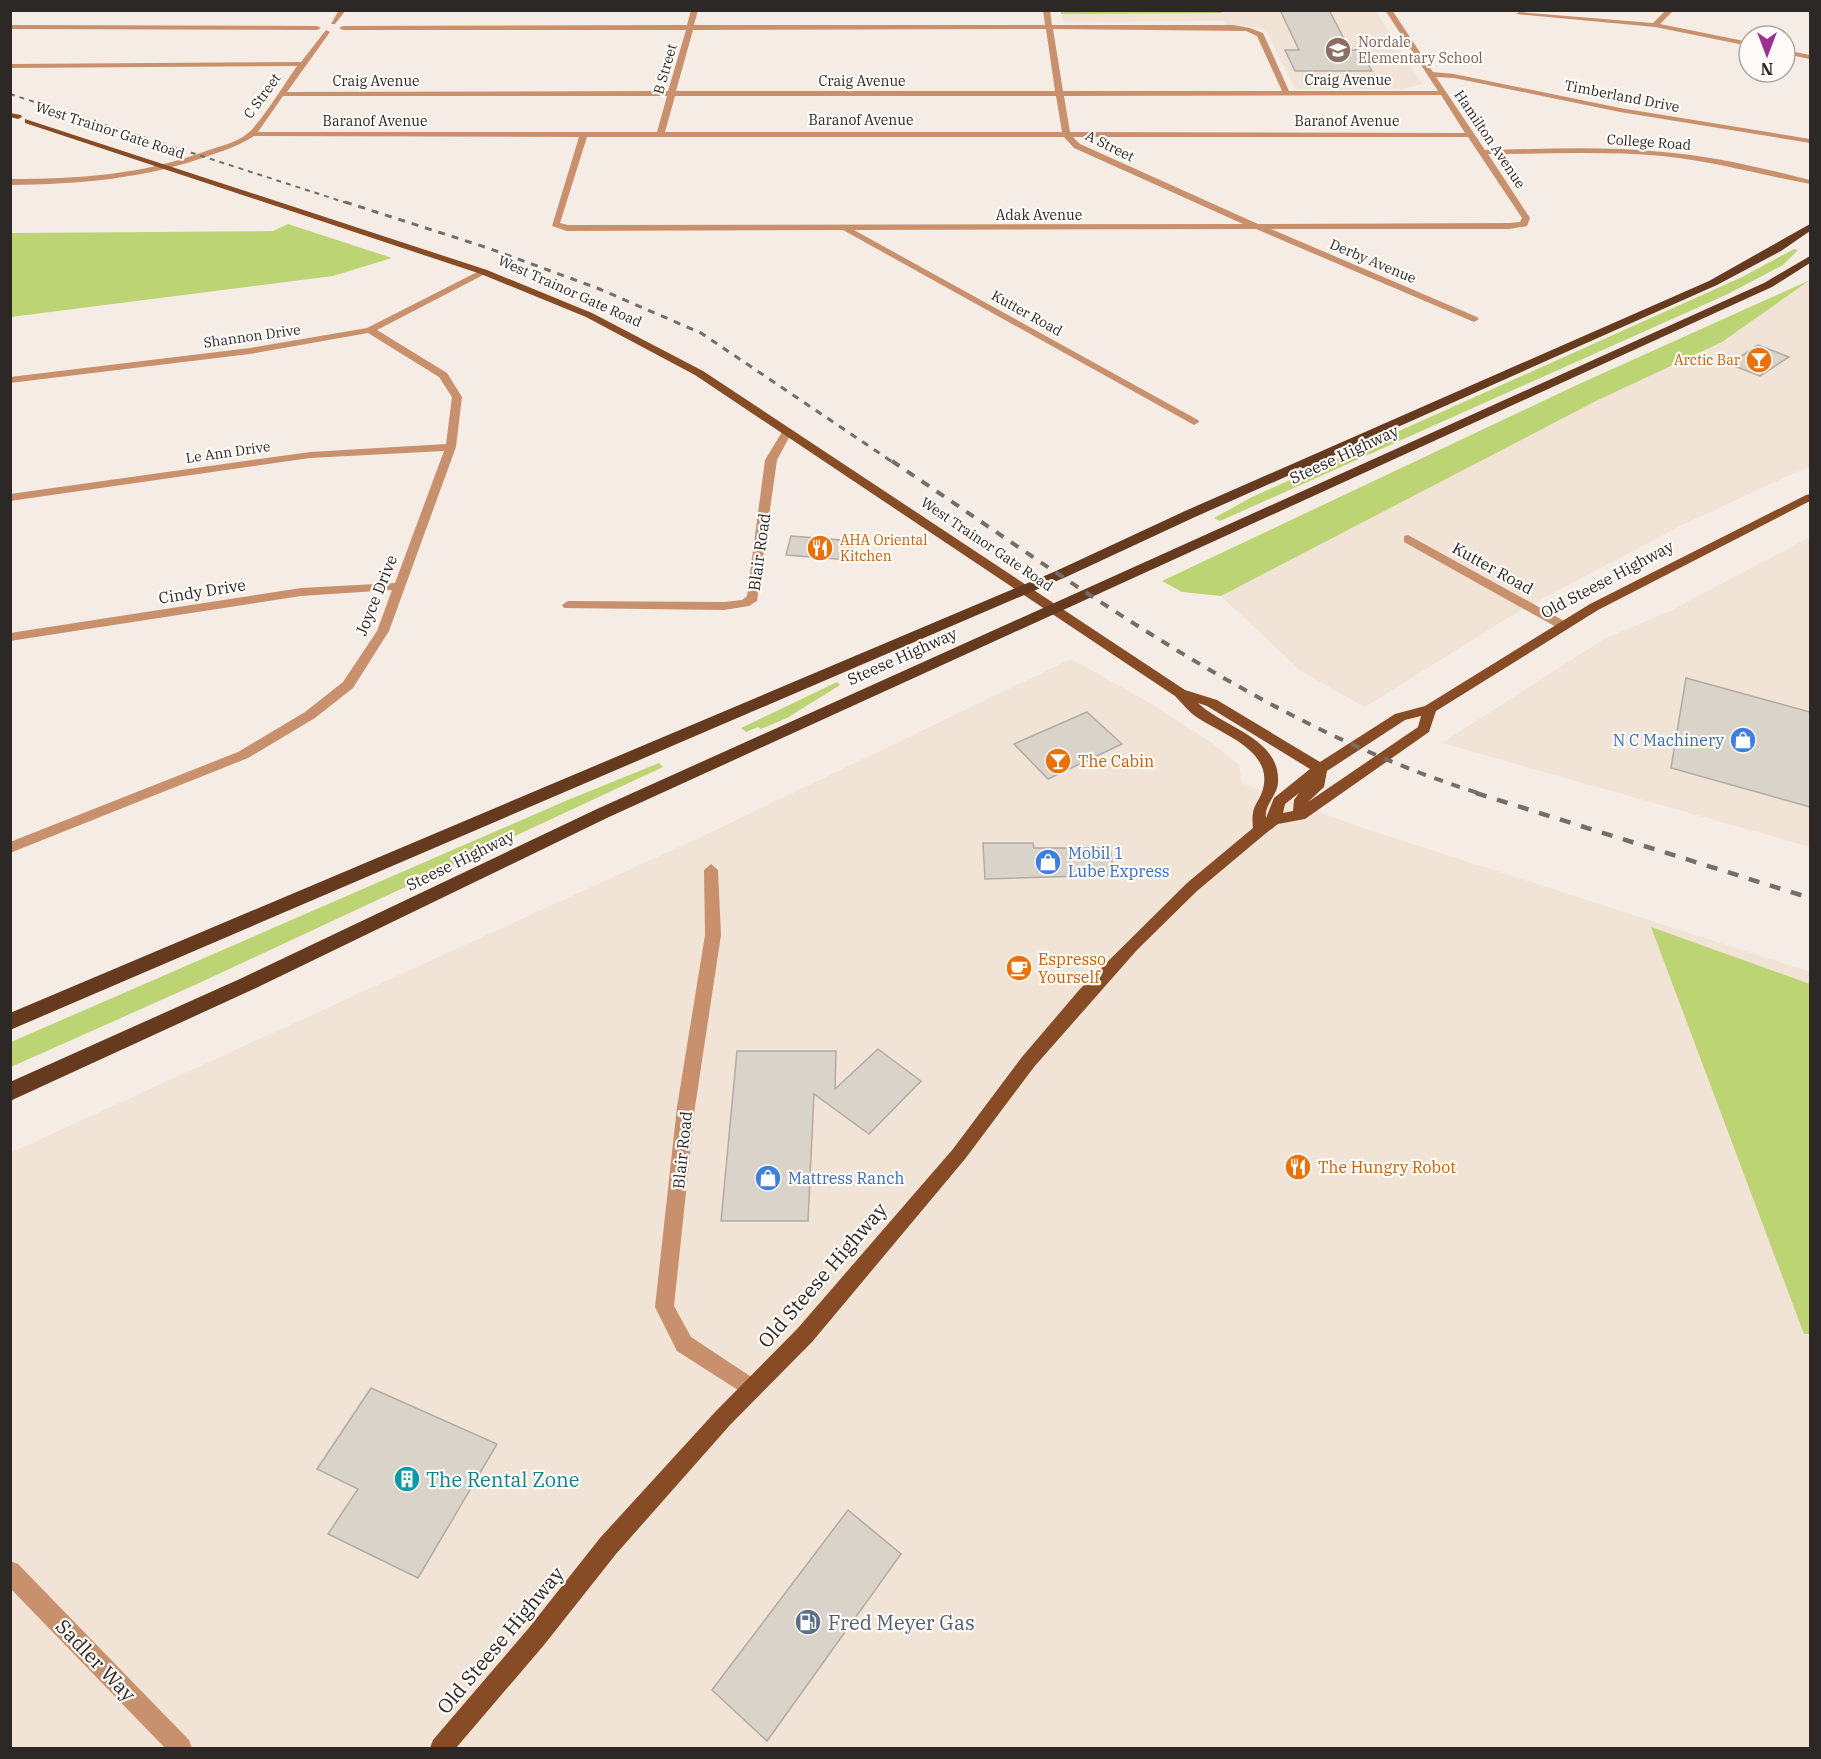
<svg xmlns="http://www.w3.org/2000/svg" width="1821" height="1759" font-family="'IBM Plex Serif',serif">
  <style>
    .built { fill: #f1e3d5 }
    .green { fill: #bdd474 }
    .building { fill: #dad3ca; stroke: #b2aba3; stroke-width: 1.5 }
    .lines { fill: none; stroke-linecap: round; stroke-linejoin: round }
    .minor { fill: #c9906e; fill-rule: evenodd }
    .major { fill: #874c26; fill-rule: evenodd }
    .highway { fill: #663a1e; fill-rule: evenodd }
    .rail-far3 { stroke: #736e69; stroke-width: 2; stroke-dasharray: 5 5; stroke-linecap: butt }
    .rail-far2 { stroke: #736e69; stroke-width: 3; stroke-dasharray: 7 7; stroke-linecap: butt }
    .rail-far1 { stroke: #736e69; stroke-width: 4; stroke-dasharray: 9 9; stroke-linecap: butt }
    .rail { stroke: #736e69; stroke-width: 4.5; stroke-dasharray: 11 11; stroke-linecap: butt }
    .labels { text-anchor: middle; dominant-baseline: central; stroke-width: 4.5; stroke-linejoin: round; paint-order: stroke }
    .far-education-label { font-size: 14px; fill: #785e54; stroke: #fefbf8; text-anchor: start }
    .far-street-label { font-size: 14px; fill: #2b2825; stroke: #fefbf8 }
    .far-food-label { font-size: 14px; fill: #c56008; stroke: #fefbf8; text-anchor: end }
    .street-label { font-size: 16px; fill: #2b2825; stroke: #fefbf8 }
    .shop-label { font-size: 16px; fill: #366cbe; stroke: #fefbf8; text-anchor: start }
    .food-label { font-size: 16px; fill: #c56008; stroke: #fefbf8; text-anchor: start }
    .near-street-label { font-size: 20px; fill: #2b2825; stroke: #fefbf8 }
    .near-culture-label { font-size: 20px; fill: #0d838f; stroke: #fefbf8; text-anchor: start }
    .near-service-label { font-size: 20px; fill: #4e5e75; stroke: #fefbf8; text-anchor: start }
  </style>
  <rect width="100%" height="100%" fill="#f5ede5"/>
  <!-- built -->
  <path class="built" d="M1061,11H1376L1422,84L1402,89H1295L1267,32L1257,27L1226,25L1224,21L1063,22Z
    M1810,280V466L1684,524L1555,592L1506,619L1365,707L1302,672L1221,596L1596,401L1722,342Z
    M1810,537V847L1442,743L1604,639L1670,611Z
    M1071,659L1143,699L1211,742L1239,765L1242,783L1360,827L1810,972V1748H11L10,1153L701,837Z"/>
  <!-- green -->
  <path class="green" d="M1221,10L1222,13L1061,14V11Z
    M288,224L392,258L333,276L11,317V233L273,231Z
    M1794,249L1798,250L1783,265L1728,294L1220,521L1214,518L1252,497L1742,277Z
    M1810,280L1722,342L1596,401L1221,596L1182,592L1162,581L1579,384Z
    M837,682L840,685L787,718L761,729L758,727L746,732L741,728Z
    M659,763L663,767L197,984L11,1067V1042L570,799Z
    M1651,927L1810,984V1334H1804Z"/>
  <!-- building -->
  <path class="building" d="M1280,10H1329L1350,50H1360L1372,71H1295L1285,50H1299Z
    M1758,345L1789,357L1760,376L1729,364Z
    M791,536L854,541L849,560L786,555Z
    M1686,678L1810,712V807L1671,768Z
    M1087,712L1122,744L1048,779L1014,744Z
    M983,843H1033L1034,848H1110L1114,875L985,879Z
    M878,1049L921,1081L869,1134L814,1094L808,1221H721L737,1051H836L835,1089Z
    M371,1388L497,1444L418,1578L328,1534L358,1489L317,1469Z
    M848,1510L901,1554L767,1741L712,1690Z"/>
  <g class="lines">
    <!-- minor -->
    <path class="minor" d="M339,10H346L335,24H331Z
      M691,10H698L694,25H1045L1043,10H1050L1052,25H1233L1250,28L1263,33L1289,91H1438L1385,10H1392L1433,72L1454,74L1620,108L1810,139V143L1620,112L1454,78L1436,77L1485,150C1544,149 1604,146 1663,152C1713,156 1762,168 1810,180V184C1761,175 1713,161 1662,156C1604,151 1546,154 1488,154L1530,218L1527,226L1509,229H1271L1477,317L1479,319L1474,322L1256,229L854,230L1198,420L1199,422L1194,425L843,230L567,231L552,226L579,137L254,136C240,145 226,150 211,155C145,179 80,184 10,185V179C78,179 142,175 206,151C219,146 237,143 248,133C262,121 285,83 297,66L10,68V64L301,62L326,30L330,32L287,92L668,91L686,30H343L339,28L343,26L687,25ZM1046,29L1055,91H676L693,30ZM1053,29L1246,31L1257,36L1282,91H1063ZM1441,95L1465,133L1070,132L1064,96ZM283,96H667L657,132H258ZM675,96H1056L1062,132H665ZM587,137H1064L1074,148L1243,224L568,225L560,223ZM1073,137H1468L1522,218L1520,222L1509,223L1258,224L1080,144Z
      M1666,10H1674L1660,24L1749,42V46L1655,27L1516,14L1519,12L1653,23Z
      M10,25L317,26L321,28L317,30L10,29Z
      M1785,50L1810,55V59L1785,54Z
      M481,270L489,272L377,330L447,373L462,397L456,447L389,631L353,688L315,718L248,758L10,853V842L238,752L305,712L343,682L377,631L392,590L301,596L10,641V633L301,588L395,583L444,451L310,458L10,501V494L310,452L446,444L452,397L439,377L368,333L250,354L10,383V377L250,348L367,328Z
      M787,429L792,432L777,460L757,601L749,606L724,610L564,608L562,605L568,601L724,602L742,600L747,596L765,460L782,432Z
      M1408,535L1566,622L1568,625L1562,629L1558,628L1404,542V536Z
      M711,864L718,870L721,935L695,1107L674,1306L691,1337L759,1382L762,1389L759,1396L752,1399L677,1351L655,1307L677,1107L705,935L704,870Z
      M10,1561L18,1564L189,1740L192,1748H165L10,1588Z"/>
    <!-- major -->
    <path class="major" d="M10,113L21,115L22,117L18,119L10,117Z
      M25,119L487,270L592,313L703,371L1185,690L1217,700L1320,762L1395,714L1425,706L1590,604L1806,495L1810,494V501L1598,610L1436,711L1429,732L1305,819L1278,824L1265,834L1197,891L1137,950L1034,1067L965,1159L812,1342L730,1425L616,1554L544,1645L456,1748H430L433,1740L528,1629L600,1538L716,1411L798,1328L953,1149L1022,1057L1080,989L1187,883L1253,828C1250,802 1261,804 1264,784C1269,748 1219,733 1195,716C1188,711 1182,703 1175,696L695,375L586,317L481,274L25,123ZM1198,703L1207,706L1310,769L1274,798L1266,818C1264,805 1277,796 1278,783C1281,738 1224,728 1198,703ZM1421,716L1418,727L1308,802L1324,787L1327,771L1405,720ZM1299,793L1294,800L1293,811L1283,813L1285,804Z"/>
    <!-- highway -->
    <path class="highway" d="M1810,224V231L1781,251L1717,285L1195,517L1066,577L10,1030V1013L1056,571L1185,511L1709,281Z
      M1810,256V263L1772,287L609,817L256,988L10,1101V1082L242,978L597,809L1764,283Z"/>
    <!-- rail-far3 -->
    <path class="rail-far3" d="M10,94L350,204"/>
    <!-- rail-far2 -->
    <path class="rail-far2" d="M345,202L488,248L597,288L701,333L894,463"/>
    <!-- rail-far1 -->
    <path class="rail-far1" d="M892,461C1079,587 1264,726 1481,794"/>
    <!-- rail -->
    <path class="rail" d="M1476,793L1810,898"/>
  </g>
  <!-- icons -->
  <defs>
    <symbol id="school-disc" viewBox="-11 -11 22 22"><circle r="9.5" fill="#8d6e63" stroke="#fefbf8"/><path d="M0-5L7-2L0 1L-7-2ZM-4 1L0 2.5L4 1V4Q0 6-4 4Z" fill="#fff"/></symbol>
    <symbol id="bar-disc" viewBox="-11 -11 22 22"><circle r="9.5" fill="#e8710a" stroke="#fefbf8"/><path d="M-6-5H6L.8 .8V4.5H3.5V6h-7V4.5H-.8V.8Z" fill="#fff"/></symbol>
    <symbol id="restaurant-disc" viewBox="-11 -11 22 22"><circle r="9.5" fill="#e8710a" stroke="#fefbf8"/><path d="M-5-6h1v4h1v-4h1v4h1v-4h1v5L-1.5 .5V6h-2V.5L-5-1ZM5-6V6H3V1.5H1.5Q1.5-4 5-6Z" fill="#fff"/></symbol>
    <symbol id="shop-disc" viewBox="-11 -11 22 22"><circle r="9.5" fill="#3f7fe0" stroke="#fefbf8"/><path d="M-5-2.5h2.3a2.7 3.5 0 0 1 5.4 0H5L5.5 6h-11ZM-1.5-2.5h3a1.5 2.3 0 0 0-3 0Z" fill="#fff"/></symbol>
    <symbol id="cafe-disc" viewBox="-11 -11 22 22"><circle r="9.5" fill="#e8710a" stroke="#fefbf8"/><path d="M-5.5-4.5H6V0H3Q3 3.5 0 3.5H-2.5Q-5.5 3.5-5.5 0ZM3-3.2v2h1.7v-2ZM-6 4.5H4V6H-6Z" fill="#fff"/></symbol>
    <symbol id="building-disc" viewBox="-11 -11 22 22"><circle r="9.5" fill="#0f9aa8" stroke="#fefbf8"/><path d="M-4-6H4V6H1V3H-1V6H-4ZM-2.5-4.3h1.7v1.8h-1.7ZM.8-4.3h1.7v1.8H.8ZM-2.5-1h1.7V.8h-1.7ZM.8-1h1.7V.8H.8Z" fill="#fff"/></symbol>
    <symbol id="fuel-disc" viewBox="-11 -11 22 22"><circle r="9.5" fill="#5c6f8a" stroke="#fefbf8"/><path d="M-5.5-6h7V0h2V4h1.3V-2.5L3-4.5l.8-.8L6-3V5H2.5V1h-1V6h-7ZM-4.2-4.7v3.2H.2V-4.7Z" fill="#fff"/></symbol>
  </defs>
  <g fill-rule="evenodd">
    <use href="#school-disc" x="1323" y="35" width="30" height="30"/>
    <use href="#bar-disc" x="1744" y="345" width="30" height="30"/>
    <use href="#restaurant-disc" x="805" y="533" width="30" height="30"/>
    <use href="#shop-disc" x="1728" y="725" width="30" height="30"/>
    <use href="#bar-disc" x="1043" y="746" width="30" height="30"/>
    <use href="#shop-disc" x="1033" y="847" width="30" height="30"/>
    <use href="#cafe-disc" x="1004" y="953" width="30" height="30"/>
    <use href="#restaurant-disc" x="1283" y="1152" width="30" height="30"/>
    <use href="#shop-disc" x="753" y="1163" width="30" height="30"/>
    <use href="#building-disc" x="392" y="1464" width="30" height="30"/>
    <use href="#fuel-disc" x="793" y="1607" width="30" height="30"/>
  </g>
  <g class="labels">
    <!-- far-education labels -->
    <g class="far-education-label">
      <text x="1358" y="42">Nordale<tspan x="1358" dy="16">Elementary School</tspan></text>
    </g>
    <!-- far-street labels -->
    <g class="far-street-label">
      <text transform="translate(665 69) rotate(-74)">B Street</text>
      <text x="1348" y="80">Craig Avenue</text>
      <text x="376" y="81">Craig Avenue</text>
      <text x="862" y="81">Craig Avenue</text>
      <text transform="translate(262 96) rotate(-54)">C Street</text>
      <text transform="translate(1622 96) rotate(11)">Timberland Drive</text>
      <text x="861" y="120">Baranof Avenue</text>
      <text x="375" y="121">Baranof Avenue</text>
      <text x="1347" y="121">Baranof Avenue</text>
      <text transform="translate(110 130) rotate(18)">West Trainor Gate Road</text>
      <text transform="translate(1490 139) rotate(56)">Hamilton Avenue</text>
      <text transform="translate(1649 142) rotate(4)">College Road</text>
      <text transform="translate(1110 146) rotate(26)">A Street</text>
      <text x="1039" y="215">Adak Avenue</text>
      <text transform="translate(1373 261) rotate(23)">Derby Avenue</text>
      <text transform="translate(570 291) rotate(24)">West Trainor Gate Road</text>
      <text transform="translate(1027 313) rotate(29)">Kutter Road</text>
      <text transform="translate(252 336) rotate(-8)">Shannon Drive</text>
      <text transform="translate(228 452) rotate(-8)">Le Ann Drive</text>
      <text transform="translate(987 544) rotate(34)">West Trainor Gate Road</text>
    </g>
    <!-- far-food labels -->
    <g class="far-food-label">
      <text x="1740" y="360">Arctic Bar</text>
      <text x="840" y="540" text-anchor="start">AHA Oriental<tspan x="840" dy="16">Kitchen</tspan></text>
    </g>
    <!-- street labels -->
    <g class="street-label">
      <text transform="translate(1344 454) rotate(-25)">Steese Highway</text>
      <text transform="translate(759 552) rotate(-82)">Blair Road</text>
      <text transform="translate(1493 568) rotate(29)">Kutter Road</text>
      <text transform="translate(1607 579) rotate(-28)">Old Steese Highway</text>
      <text transform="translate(202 591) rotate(-9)">Cindy Drive</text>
      <text transform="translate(376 595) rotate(-68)">Joyce Drive</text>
      <text transform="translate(902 656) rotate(-24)">Steese Highway</text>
      <text transform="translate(460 860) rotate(-26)">Steese Highway</text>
      <text transform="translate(682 1150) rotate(-84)">Blair Road</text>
    </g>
    <!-- shop labels -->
    <g class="shop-label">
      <text x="1724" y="740" text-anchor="end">N C Machinery</text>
      <text x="1068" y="853">Mobil 1<tspan x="1068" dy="18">Lube Express</tspan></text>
      <text x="788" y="1178">Mattress Ranch</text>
    </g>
    <!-- food labels -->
    <g class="food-label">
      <text x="1078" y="761">The Cabin</text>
      <text x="1038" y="959">Espresso<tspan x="1038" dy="18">Yourself</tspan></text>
      <text x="1318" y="1167">The Hungry Robot</text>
    </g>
    <!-- near-street labels -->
    <g class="near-street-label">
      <text transform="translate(822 1275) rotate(-49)">Old Steese Highway</text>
      <text transform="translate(500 1640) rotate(-50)">Old Steese Highway</text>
      <text transform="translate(96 1660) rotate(46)">Sadler Way</text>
    </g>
    <!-- near-culture labels -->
    <g class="near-culture-label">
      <text x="426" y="1479">The Rental Zone</text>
    </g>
    <!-- near-service labels -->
    <g class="near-service-label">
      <text x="828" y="1622">Fred Meyer Gas</text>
    </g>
  </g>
  <!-- border -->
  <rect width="1821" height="1759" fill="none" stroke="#2b2825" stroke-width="24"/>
  <!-- north arrow -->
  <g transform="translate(1767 54) rotate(180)"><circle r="28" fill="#fefbf8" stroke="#aaa7a4" stroke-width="1.5"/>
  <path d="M0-4.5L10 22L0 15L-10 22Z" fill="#9c3193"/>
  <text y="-9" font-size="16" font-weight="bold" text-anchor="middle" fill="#2b2825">N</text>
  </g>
</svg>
